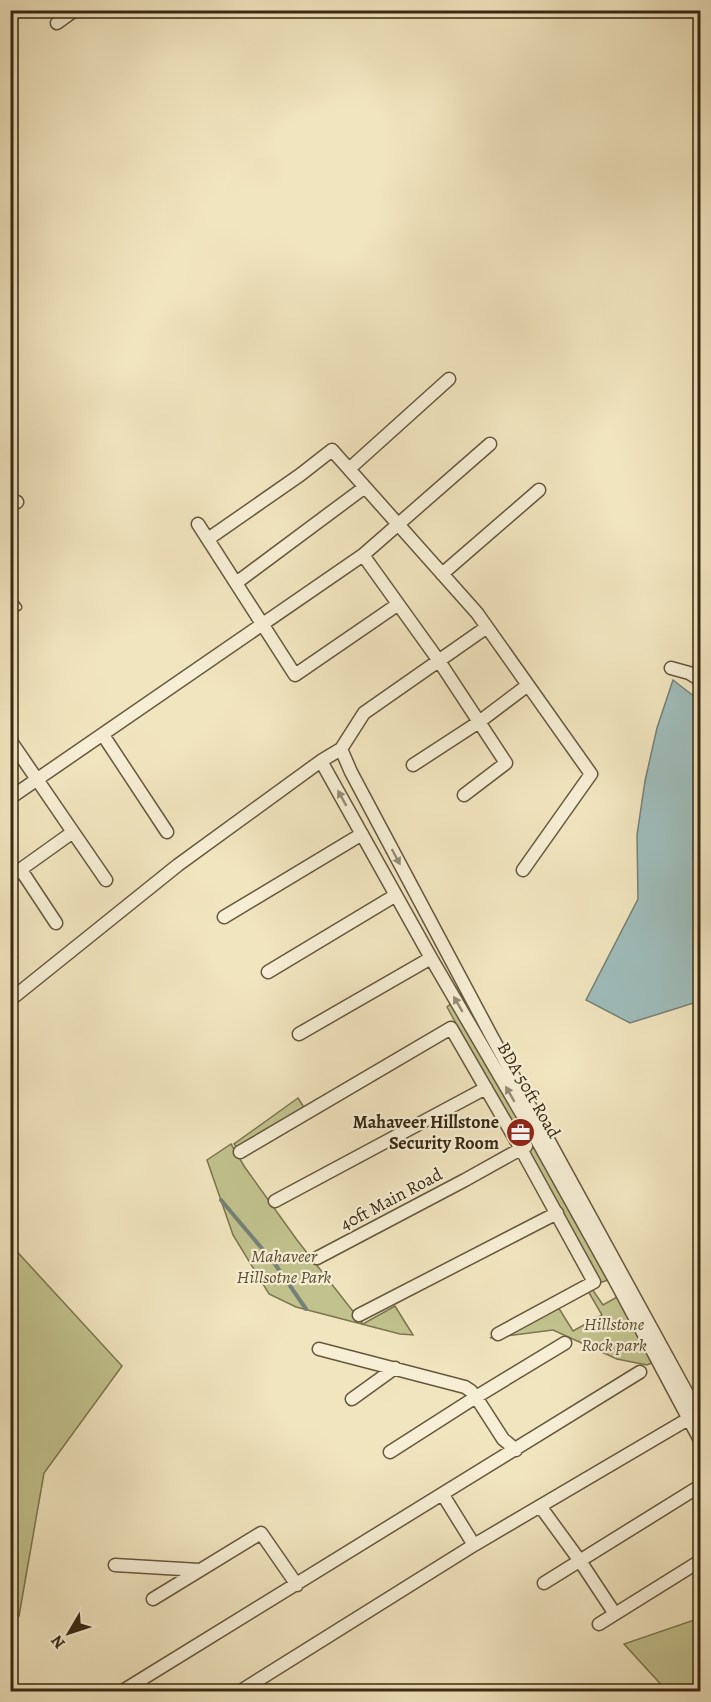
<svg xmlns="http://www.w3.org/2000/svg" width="711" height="1702" font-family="Alegreya,serif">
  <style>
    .green { fill: #c1c28d; stroke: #7c7550; stroke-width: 1.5 }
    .water { fill: #9fbdbc; stroke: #758178; stroke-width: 1.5 }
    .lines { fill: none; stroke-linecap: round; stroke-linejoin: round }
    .stream { stroke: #758178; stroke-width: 4 }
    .lane-casing { stroke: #66573d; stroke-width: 9 }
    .street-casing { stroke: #66573d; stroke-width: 15 }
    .lane { stroke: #f6eed5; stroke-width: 6 }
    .street { stroke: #f6eed5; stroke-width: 12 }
    .oneway { fill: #968b74 }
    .labels { text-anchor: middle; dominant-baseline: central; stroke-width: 4.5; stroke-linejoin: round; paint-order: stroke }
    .street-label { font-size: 18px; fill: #372812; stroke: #f6eed5 }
    .poi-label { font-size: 18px; font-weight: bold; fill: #372812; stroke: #f6eed5; text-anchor: end }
    .park-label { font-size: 18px; font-style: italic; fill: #5a4e31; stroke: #f6eed5 }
  </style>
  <rect width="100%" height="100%" fill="#f1e5bf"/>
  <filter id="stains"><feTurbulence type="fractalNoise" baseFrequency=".00333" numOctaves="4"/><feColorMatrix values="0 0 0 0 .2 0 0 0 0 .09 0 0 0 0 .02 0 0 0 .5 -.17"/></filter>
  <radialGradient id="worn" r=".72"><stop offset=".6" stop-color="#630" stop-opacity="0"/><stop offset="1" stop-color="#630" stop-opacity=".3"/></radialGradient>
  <!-- green -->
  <path class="green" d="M453,1002L522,1125L514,1130L447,1007Z
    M298,1098L305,1109L240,1152L234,1144Z
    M537,1140L608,1280L599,1283L521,1149Z
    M231,1144L244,1166L297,1240L363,1324L395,1306L413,1335L400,1334L296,1307L269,1294L233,1235L207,1160Z
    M10,1244L122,1366L44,1473L19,1616H10Z
    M592,1289L603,1305L617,1297L654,1362L647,1365L617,1359L553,1330L490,1338L555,1304L560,1310L573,1331L602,1315L588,1291Z
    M700,1618V1691H667L624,1644Z"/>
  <!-- water -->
  <path class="water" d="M673,680L700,701V1001L630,1023L586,1000L638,899L637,835L645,781L657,728Z"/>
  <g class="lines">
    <!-- stream -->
    <path class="stream" d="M221,1200L275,1264L306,1309"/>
    <defs>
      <path id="lane" d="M10,597L18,607"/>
      <path id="street" d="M57,23L75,10
        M349,469L449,379
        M10,505L17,502
        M198,524L295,675L397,605
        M208,539L300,475L332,450L477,613L591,774L523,870
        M363,555L490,444
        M442,574L539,490
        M236,583L365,487
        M671,668L689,673L700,680
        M103,735L167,832
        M10,740L73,832L10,877
        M341,749L351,772L492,1037L700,1417
        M321,761L431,958L537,1140L616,1282L700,1440
        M413,765L479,722L528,685
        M10,798L363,555L439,661L506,763L464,795
        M73,832L106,880
        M21,870L56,923
        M224,917L362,834
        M10,957H11
        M268,972L396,895
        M10,1000L178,865L321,761L341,749L364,713L487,627
        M299,1034L431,958
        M240,1152L451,1028L521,1149L594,1282L498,1334
        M275,1201L486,1088
        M317,1258L465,1180L526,1146
        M359,1315L557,1213
        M319,1349L465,1387L471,1391L476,1397L503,1439L516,1450
        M352,1399L395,1368
        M390,1452L476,1397L565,1343
        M443,1495L474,1545
        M540,1506L580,1561L615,1614
        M115,1565L199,1570
        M544,1583L700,1486
        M153,1599L261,1533L297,1585
        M599,1624L700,1561
        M121,1692L640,1372
        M239,1692L474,1545L695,1415"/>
    </defs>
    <!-- lane casing -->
    <use href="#lane" class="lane-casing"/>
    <!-- street casing -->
    <use href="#street" class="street-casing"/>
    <!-- lane -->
    <use href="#lane" class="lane"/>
    <!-- street -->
    <use href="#street" class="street"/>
  </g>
  <!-- one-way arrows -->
  <defs><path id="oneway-solid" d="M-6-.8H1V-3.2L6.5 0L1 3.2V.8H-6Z" transform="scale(1.5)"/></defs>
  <g class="oneway">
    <use href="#oneway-solid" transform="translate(342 798) rotate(-119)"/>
    <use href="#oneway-solid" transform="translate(396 857) rotate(62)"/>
    <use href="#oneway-solid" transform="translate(458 1004) rotate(-120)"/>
    <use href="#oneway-solid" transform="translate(510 1094) rotate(-120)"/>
  </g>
  <!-- icons -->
  <defs>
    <symbol id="office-disc" viewBox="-11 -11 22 22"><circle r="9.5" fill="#8f2418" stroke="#f6eed5"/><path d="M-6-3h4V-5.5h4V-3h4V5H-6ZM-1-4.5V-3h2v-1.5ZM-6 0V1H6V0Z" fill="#fff"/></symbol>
  </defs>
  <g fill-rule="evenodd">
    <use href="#office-disc" x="504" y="1116" width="33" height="33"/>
  </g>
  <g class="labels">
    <!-- street labels -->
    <g class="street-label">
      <text transform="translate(529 1090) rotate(60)">BDA 50ft Road</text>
      <text transform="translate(391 1199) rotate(-28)">40ft Main Road</text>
    </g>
    <!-- poi labels -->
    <g class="poi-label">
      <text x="499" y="1122">Mahaveer Hillstone<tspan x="499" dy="21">Security Room</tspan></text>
    </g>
    <!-- park labels -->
    <g class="park-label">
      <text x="284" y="1256">Mahaveer<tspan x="284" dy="21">Hillsotne Park</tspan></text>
      <text x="614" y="1324">Hillstone<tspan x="614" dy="21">Rock park</tspan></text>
    </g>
  </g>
  <!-- margin -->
  <rect width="711" height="1702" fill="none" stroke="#f1e5bf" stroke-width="36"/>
  <rect x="12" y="12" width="687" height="1678" fill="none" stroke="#372812" stroke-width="3"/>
  <rect x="18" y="18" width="675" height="1666" fill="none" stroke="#372812" stroke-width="1.5"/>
  <!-- north arrow -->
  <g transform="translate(69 1633) rotate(231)" stroke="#f6eed5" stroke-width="4.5" paint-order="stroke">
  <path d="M0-4.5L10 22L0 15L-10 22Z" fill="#372812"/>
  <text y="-9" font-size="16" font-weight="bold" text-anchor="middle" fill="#372812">N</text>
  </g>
  <rect width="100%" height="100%" filter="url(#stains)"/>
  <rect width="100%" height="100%" fill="url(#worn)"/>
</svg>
